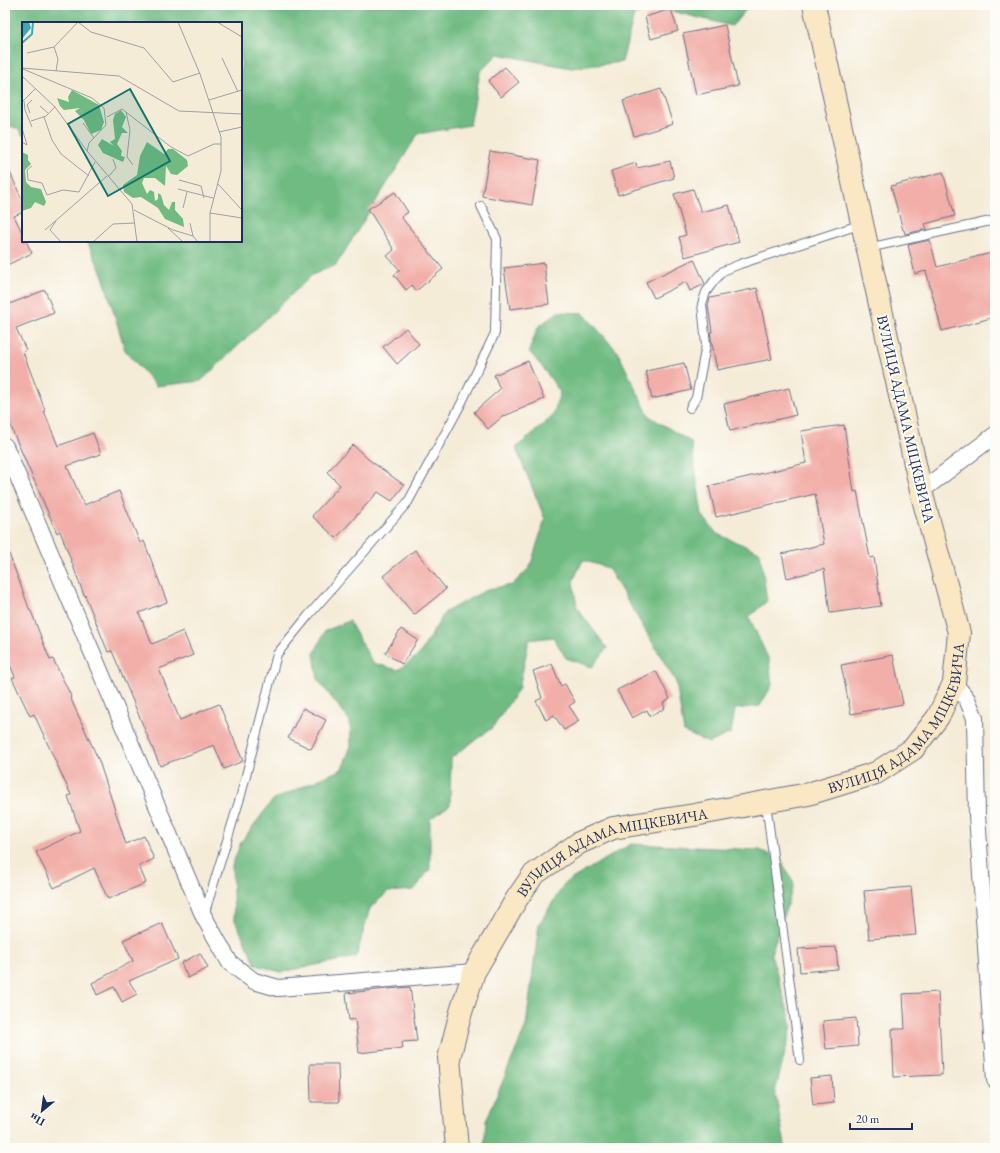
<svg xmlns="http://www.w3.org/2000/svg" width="1000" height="1153" font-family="'EB Garamond',serif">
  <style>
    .forest { fill: #70bb82; stroke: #467570 }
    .building { fill: #f2aea8 }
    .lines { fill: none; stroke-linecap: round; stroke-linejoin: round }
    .lane-casing { stroke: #677189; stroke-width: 10 }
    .street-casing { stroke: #677189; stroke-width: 18 }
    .secondary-casing { stroke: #677189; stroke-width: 24 }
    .lane { stroke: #fff; stroke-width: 8 }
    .street { stroke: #fff; stroke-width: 16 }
    .secondary { stroke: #fae7c3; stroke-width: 22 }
    .labels { text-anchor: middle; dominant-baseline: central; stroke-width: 4; stroke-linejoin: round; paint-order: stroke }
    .street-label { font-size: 15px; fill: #1b2f5e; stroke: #fdfcf7 }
    .inset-river { fill: none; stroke: #3aaab7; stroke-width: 2 }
    .inset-road { fill: none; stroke: #9ea0a7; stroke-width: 1 }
    .view { fill: #0f766e; fill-opacity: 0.15; stroke: #0f766e; stroke-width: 2 }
    .inset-edge { fill: none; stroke: #1b2f5e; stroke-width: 2 }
  </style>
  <rect width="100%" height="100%" fill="#fdfcf7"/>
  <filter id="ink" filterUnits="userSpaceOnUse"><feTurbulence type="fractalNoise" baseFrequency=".025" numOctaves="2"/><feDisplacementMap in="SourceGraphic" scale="8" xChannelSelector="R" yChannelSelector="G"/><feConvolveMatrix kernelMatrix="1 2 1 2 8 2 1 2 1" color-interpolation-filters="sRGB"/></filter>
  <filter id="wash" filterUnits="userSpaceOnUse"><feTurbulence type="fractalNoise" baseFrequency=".012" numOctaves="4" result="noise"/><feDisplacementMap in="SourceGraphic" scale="16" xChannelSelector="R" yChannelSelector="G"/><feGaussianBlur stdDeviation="0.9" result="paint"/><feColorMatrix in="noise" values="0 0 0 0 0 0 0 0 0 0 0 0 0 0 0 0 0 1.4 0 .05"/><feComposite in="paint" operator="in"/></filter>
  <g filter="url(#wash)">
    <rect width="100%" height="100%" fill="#f5ecd8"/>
    <!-- forest -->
    <path class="forest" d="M5,5H750L732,26L659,8L634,15L622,62L571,68L498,54L480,72L470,125L418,134L336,265L312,275L201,381L156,386L125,350L103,276L87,241H241V23H23V136L18,129L5,124Z
      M558,312L583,313L617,351L649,416L691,442L702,515L717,534L760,552L767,601L749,617L769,660L772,685L760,706L735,709L731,733L709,743L684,732L676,682L608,568L583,560L573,581L577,608L607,648L592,667L566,658L553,637L529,640L519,688L493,727L451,758L450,805L430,819V869L414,890L388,892L370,908L356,957L281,972L256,965L234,918L232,866L241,842L273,800L342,769L351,746L350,721L318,680L314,654L325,631L349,621L373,663L398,670L419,655L445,612L488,589L512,585L530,567L545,519L516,448L553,416L560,392L544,369L529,351L538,327Z
      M631,844L760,850L781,860L794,884L771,954L792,1025L775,1092L785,1145L787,1148H484L486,1121L526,1026L539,924L565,883Z"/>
    <g id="blocks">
      <!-- building -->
      <path class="building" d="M671,9L678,31L651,39L645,17Z
        M725,25L738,86L696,95L683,34Z
        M505,67L519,82L501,97L488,81Z
        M661,89L673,124L634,136L623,101Z
        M490,151L540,160L532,205L482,196Z
        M5,161L23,202V212L14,216L23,234V241H26L32,253L5,266Z
        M670,161L674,178L618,195L611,171L636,163L637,168Z
        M943,172L955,216L925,224L927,229L905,234L904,230H903L891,186Z
        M693,189L701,212L729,205L739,242L685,257L679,237L686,235L674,194Z
        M395,192L408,212L401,217L443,269L416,291L412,285L406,290L394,275L400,270L387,256L394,250L368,209Z
        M930,240L937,267L995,252V317L942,331L926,271L915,274L908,245Z
        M694,259L705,284L690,291L686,282L654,298L646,282Z
        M544,263L549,304L510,309L504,268Z
        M757,288L772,359L717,370L711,338L710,332H712L708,305L710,298Z
        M45,290L54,313L16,328L26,350L23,352L45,410L44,411L58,446L93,433L101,454L67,466L84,505L119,491L140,543L144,541L167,602L139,613L152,644L183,631L193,655L159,669L180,720L219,704L243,761L224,769L214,745L160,766L112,651L108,652L85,595H84L60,531L57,533L13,432L5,409V302L7,305Z
        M406,328L419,344L397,364L383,347Z
        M528,361L544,399L502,417L488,429L474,412L500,389L494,375Z
        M684,363L691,390L652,399L646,371Z
        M789,388L796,415L730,431L724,404Z
        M844,425L854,492L857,491L870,558L874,557L881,606L830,613L824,569L787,578L782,554L824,544L815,494L716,517L709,486L806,463L801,431Z
        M353,445L368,459L404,485L392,501L378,492L336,538L312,516L340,485L327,472Z
        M5,548H7L30,611H31L50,660L53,659L71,696L70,697L99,761L126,844L144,836L154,859L139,866L146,883L108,899L94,868L54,888L36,852L80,831L68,796L71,795L34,714L30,716L12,678L15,677L5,652Z
        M415,550L446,589L414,615L383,576Z
        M401,629L418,640L402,664L385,653Z
        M893,655L903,704L851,714L841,665Z
        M552,664L561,686L565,684L575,702L569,706L579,721L564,730L554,715L546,720L536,701L542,698L533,671Z
        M656,671L670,699L663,703L665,708L650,716L647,710L632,718L617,690Z
        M303,708L326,720L311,749L288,738Z
        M911,887L916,935L869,939L864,891Z
        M162,923L178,959L129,981L137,994L122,1002L114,987L97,995L92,983L133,961L123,940Z
        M836,947L838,969L800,972L798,949Z
        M200,953L208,968L188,978L181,963Z
        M410,987L417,1041L402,1042L403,1048L359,1053L355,1019L349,1020L346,993Z
        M938,992L942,1075L894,1077L892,1029H905L903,994Z
        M856,1018L858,1046L826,1049L823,1021Z
        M310,1064H338L339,1102H311Z
        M832,1076L834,1103L813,1105L810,1078Z"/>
    </g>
  </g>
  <g filter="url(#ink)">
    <use href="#blocks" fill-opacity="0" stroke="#677189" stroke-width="1"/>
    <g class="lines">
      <defs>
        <path id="lane" d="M868,248L995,220
          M690,408L696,398L706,345L702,304L706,292L714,281L723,271L740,264L862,224
          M766,803L800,1060
          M204,915L241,795L277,654L308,616L408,502L461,404L495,333L497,239L481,206"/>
        <path id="street" d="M5,446L204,917L230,963L254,981L278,988L474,972
          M921,491L995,435
          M954,683L967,699L975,718L977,815L995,1080"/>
        <g id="secondary">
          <path id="s1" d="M457,1148L449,1058L461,1012L474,972L516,900L533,875L579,843L613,828L694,815L808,794L876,773L913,749L938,717L954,683L959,633L921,491L814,5"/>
        </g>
      </defs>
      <!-- lane casing -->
      <use href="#lane" class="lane-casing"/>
      <!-- street casing -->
      <use href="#street" class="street-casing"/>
      <!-- secondary casing -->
      <use href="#secondary" class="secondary-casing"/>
      <!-- lane -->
      <use href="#lane" class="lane"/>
      <!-- street -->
      <use href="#street" class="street"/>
      <!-- secondary -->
      <use href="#secondary" class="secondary"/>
    </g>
  </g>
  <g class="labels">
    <!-- street labels -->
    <g class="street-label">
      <text transform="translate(906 419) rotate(77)">ВУЛИЦЯ АДАМА МІЦКЕВИЧА</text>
      <text stroke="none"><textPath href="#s1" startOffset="712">ВУЛИЦЯ АДАМА МІЦКЕВИЧА</textPath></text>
      <text stroke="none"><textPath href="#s1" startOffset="376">ВУЛИЦЯ АДАМА МІЦКЕВИЧА</textPath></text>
    </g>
  </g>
  <!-- overview -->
  <g transform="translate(22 22)">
    <rect width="220" height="220" fill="#f5ecd8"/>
    <path d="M50,68L77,83L82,100L79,108L69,112L62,98L53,89L58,86L42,88L38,84L35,76L47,80L46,75ZM99,88L104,95L100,105L106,111H100L95,122L100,129L99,134L103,135L101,140L81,131L76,123L80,117L92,124L88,120L93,117L91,98L93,92ZM125,120L142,132L146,127H151L165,138L166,144L155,153L149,152L144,144L143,164L133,156H122L120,161L125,172L128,168L132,170L133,179L136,177V171L139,173L142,183L147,188L150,180H153V188L161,197L162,205L143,197L136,186L119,175L111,176L102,170L101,163L115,153L118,134ZM0,130L6,133V138L9,142L3,148L4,160L9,165L19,167L24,180L22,184L13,180L9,186L0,189Z" fill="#70bb82"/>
    <path d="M0,0H7L9,6L0,17Z" fill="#3aaab7"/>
    <path class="inset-river" d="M0,21L10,12L11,0"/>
    <path class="inset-road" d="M56,0L69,10L122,26L151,60L178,51M156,0L178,52L199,115V149L188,191V220M195,0L220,15M5,31L32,25M200,36L216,70M0,46L97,54L157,89L220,92M1,47L70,76L82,86L84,103L67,121L65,129L110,182L115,220M34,49L36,37L32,25L56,0M0,54L33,85L65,129M187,78L220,68M2,79L3,88L10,105M0,80L14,66M18,84L27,92M104,90L108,108L105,135L111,143M8,91L5,83L10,78M22,95L30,118L39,132L67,154M85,95L100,87L149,125L166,134L192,122H199M9,99L24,94L33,85M61,101L72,116M0,106L5,123L0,120M197,110L220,105M10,144L5,148L6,158L20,161L25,173L41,168L57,170L73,140M86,155L94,146L91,137M157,158L179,164L182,176M196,162L220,188M156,167L191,176M161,186L165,170M112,188L151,208L171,214L176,220M188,191L220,196M34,199L28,208L39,220M168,201L171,214M146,206L161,220M23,208L85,154M71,220L91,202L113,201"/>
    <path class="view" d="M108,67L148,139L86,174L46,102Z"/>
    <rect width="220" height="220" class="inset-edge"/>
  </g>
  <!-- margin -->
  <rect width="1000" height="1153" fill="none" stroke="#fdfcf7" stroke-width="20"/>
  <!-- north arrow -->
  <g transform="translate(42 1111) rotate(209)" stroke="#fdfcf7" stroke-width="3" paint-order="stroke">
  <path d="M0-3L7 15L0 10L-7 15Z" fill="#1b2f5e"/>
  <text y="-6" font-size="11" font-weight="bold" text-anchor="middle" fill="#1b2f5e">Пн</text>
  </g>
  <!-- scale -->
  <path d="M850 1123v6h62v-6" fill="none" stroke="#1b2f5e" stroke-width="2"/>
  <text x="856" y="1123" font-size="12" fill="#1b2f5e" stroke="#fdfcf7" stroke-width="3" paint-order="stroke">20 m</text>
</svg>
